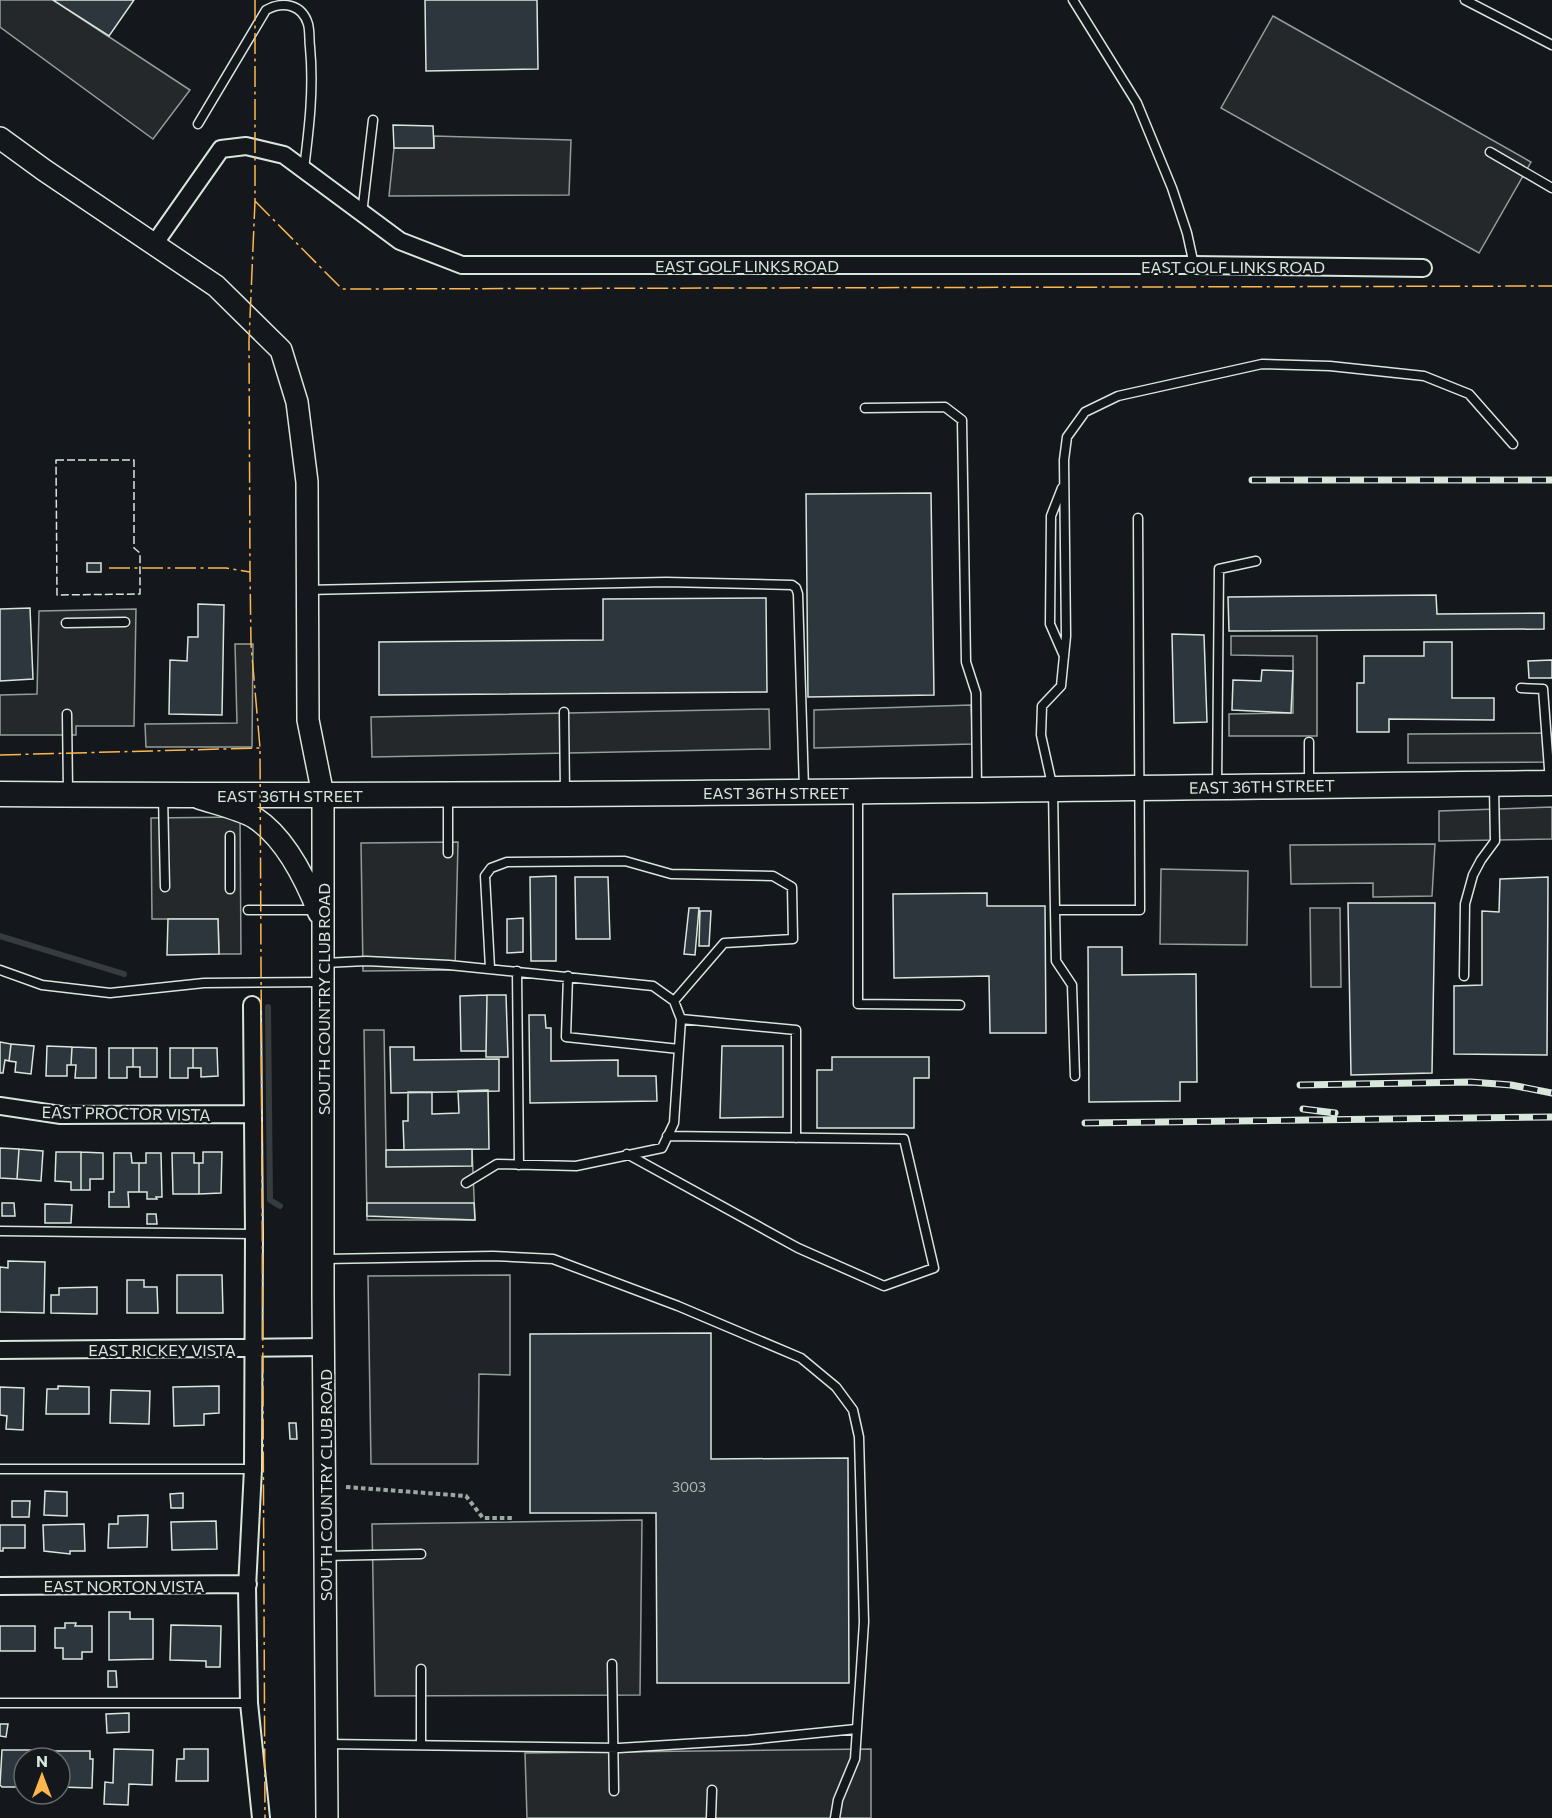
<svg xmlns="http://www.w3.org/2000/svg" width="1552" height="1818" font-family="Commissioner,sans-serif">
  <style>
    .green { fill: #202428; stroke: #939e99; stroke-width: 1.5 }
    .parking { fill: #24282b; stroke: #939e99; stroke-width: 1.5 }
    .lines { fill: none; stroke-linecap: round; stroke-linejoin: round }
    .stream { stroke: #363b3e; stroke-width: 6 }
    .building { fill: #2c363c; stroke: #d8e6dc; stroke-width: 1.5 }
    .service-casing { stroke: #d8e6dc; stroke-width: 11 }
    .minor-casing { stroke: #d8e6dc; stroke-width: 20 }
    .tertiary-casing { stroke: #d8e6dc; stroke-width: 24 }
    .secondary-casing { stroke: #d8e6dc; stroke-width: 27 }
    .path { stroke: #9da8a2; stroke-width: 4; stroke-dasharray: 4.5 3; stroke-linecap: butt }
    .service { stroke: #14181c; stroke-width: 8 }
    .minor { stroke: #14181c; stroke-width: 16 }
    .tertiary { stroke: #14181c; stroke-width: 21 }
    .secondary { stroke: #14181c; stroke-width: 24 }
    .rail-casing { stroke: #d8e6dc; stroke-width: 7 }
    .rail { stroke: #14181c; stroke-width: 4.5; stroke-dasharray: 14; stroke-linecap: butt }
    .fence { stroke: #d8e6dc; stroke-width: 1.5; stroke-dasharray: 8 3; stroke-linecap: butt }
    .power { stroke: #ffb74d; stroke-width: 1.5; stroke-dasharray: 21 4.5 3 4.5; stroke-linecap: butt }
    .labels { text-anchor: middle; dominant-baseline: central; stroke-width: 4.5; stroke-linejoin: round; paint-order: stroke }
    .number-label { font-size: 14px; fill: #adbab4 }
    .street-label { font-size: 16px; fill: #d8e6dc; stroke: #14181c }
  </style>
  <rect width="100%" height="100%" fill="#14181c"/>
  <!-- green -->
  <path class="green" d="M510,1275V1375L479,1374L478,1464H371L368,1276Z"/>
  <!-- parking -->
  <path class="parking" d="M0,0H53L190,90L153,139L0,27Z
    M1273,16L1531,162L1479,253L1221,108Z
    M434,136L571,140L569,195L389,196L394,148H434Z
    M136,609L134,726H76V735H0V695L37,694L39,611Z
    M1231,636H1317V736H1229V714L1293,713V656L1231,655Z
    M235,644H253L252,747H146L145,724L237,723Z
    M971,705L973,744L814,748V710Z
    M769,709L770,749L372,757L371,717Z
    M1552,733V762L1408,763V734Z
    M1552,807V839L1439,841V811Z
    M240,817L241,954H219L218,919H152L151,818Z
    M458,842L455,970L363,971L361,843Z
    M1435,844L1432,896L1373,897V883L1291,884L1290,845Z
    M1161,869L1248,871L1247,945L1160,944Z
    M1310,908H1340L1341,987H1311Z
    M364,1030H384L386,1150L472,1149L475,1220H367Z
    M642,1520L640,1695L375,1696L372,1524Z
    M871,1749V1818H527L525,1753Z"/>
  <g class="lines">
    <!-- stream -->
    <path class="stream" d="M0,936L124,974
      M268,1007L270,1200L280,1206"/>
  </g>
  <!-- building -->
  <path class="building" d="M53,0H134L109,36Z
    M425,0H537L538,69L426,71Z
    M393,125L433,126L434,148H394Z
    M931,493L934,695L808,697L806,494Z
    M87,563H101V572H87Z
    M1436,595L1437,614L1544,613V629L1229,631L1228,597Z
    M766,598L767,692L379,695V642L603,640V599Z
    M198,604L224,605L222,715L169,714L170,660L187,661L188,637H198Z
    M30,608L33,679L0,681V609Z
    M1172,634L1204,635L1207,722L1174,723Z
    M1424,642H1452V698H1494V720L1389,719V732H1357V683H1364V656H1424Z
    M1552,660V678H1529L1528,661Z
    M1262,670L1293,671L1291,713L1232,710L1233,680L1261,681Z
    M556,876V961H531L530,877Z
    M575,877H608L610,939H576Z
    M1548,877L1547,1055L1454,1054V986L1482,985V911L1499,912L1500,879Z
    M987,893V906H1045L1046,1033H990L989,976L894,978L893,894Z
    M1348,903H1435L1432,1073L1351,1075Z
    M689,908H699L695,955L684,954Z
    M700,911H711L709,946H699Z
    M523,918V952L507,953V919Z
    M168,919H218L219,954L167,955Z
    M1088,947H1122V975L1196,974L1197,1082H1180V1101L1089,1102Z
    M487,995L486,1051H461L460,996Z
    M487,995H506L508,1057H486Z
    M529,1015H545L546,1028H551V1061L618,1060V1076H656L657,1101L530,1103Z
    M0,1042L11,1044L9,1061L5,1060L3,1073H0Z
    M11,1044L34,1046L31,1074L15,1072L16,1062L9,1061Z
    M47,1046L72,1047L71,1065H67V1076H46Z
    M722,1046H783V1117L720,1118Z
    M72,1047L96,1048V1078H75L76,1065H71Z
    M390,1047H414V1060L499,1059V1091L391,1093Z
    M109,1048H133V1067H127V1078H109Z
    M133,1048H157V1077H140V1067H133Z
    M170,1048H193V1068H188V1078H170Z
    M193,1048H217L218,1076L201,1077V1068H193Z
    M832,1057H929V1078H914V1128H817V1070H832Z
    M488,1090L489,1149L404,1150L403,1121H408V1092H432V1114L459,1113L458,1091Z
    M0,1148L19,1149L17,1179L0,1178Z
    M19,1149L43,1151L41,1181L17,1179Z
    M472,1149V1166L386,1167V1150Z
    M56,1152H81V1190H71V1182L55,1181Z
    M81,1152L103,1153V1179H90V1190H81Z
    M203,1152H222L221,1193L199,1194V1163H203Z
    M114,1153H131L132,1163H139V1192H128L129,1207H109V1192H114Z
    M146,1153H161L162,1197H156L157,1199H147V1192H139V1163H146Z
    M172,1153H194V1163H199V1194H173Z
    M2,1203H14L15,1216H2Z
    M367,1203H474L475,1220L367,1216Z
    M45,1204L72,1205L71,1223H45Z
    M147,1214H156L157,1224H147Z
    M8,1261L45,1262L44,1313L0,1312V1267L8,1268Z
    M177,1275H222L223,1313H177Z
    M127,1280H144V1287H157L158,1313H127Z
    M97,1287V1314L51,1313V1295H59V1288Z
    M711,1333V1459L848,1458L849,1683H657L656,1513H530V1334Z
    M58,1386L89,1387V1414H46L47,1389H58Z
    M219,1386V1413L204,1414V1425L174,1426L173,1387Z
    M0,1387L24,1388L23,1430L6,1429L7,1416L0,1415Z
    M111,1390L150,1391L149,1424L110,1423Z
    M289,1423H296L297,1439H290Z
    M45,1491L67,1492V1516L44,1515Z
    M183,1493V1508H171L170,1494Z
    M12,1501H30L29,1517H12Z
    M148,1515L147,1547L108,1548L109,1524H118V1516Z
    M216,1521L217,1549L172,1550L171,1522Z
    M84,1524L85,1551H70V1554L44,1551L43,1525Z
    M0,1525H25V1548H3V1551H0Z
    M109,1612H130V1619H153V1659L109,1660Z
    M65,1623H76L75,1626H92V1652H82V1659H63V1648H55V1628H65Z
    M171,1625L221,1626L220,1667H206V1661L170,1660Z
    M0,1626H35V1651H0Z
    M108,1671H116L117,1687H108Z
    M129,1713V1732L107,1733L106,1714Z
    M0,1724H8L6,1737L0,1736Z
    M114,1749L153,1750L152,1785L129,1784L128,1805L104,1804L105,1782L113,1783Z
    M184,1749H208V1781H176L177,1759H184Z
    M2,1750H33V1758H24V1787H2L0,1785Z
    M53,1751H90V1759H93L92,1788L60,1787V1758H53Z"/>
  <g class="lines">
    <defs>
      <path id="service" d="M1073,0L1137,103L1172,188L1187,233L1194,265
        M1465,0L1552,45
        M198,124L266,10C283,1 302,4 308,24C310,31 309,40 310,47C314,89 309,129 304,169
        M1490,152L1552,188
        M362,214L373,120
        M865,408L945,407L962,420L966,662L976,693L977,788
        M1062,488L1051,516L1050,624L1064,656
        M1138,518L1140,910H1055L1053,789L1041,735L1042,706L1061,686L1066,636L1064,460L1067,437L1085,412L1118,396L1262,364L1330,366L1424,376L1469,394L1513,444
        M306,590L666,582L792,585L796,588L798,594L804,789
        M66,623L125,622
        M1521,688L1543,689L1550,782
        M564,712L565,792
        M67,714L68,791
        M1309,742V784
        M1217,786L1219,569L1256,561
        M858,794V1004L960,1005
        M163,796L165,887
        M448,797V853
        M230,889V836
        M248,910H316
        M1055,910L1056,961L1072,985L1075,1076
        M324,963L366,961L449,965L653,986L674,1001L681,1019L674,1123L662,1148L576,1166L497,1164L466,1183
        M490,968L485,876L491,868L507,862L625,861L671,874L773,876L792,887L793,939L724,943L674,1001
        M0,970L42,985L110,993L204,983L323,982
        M517,971L519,1165
        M568,976L566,1037L679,1049
        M1464,976L1465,904L1473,875L1481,860L1495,841L1494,787
        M681,1019L796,1030V1138
        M627,1154L798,1248L884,1286L934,1268L904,1139L667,1136
        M0,1231L254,1234
        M324,1259L493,1256L553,1259L678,1306L801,1358L836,1387L853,1410L859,1437L864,1622L855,1759L838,1800L835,1818
        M0,1469H253
        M325,1556L421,1554
        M612,1664L614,1791
        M421,1669V1745
        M0,1703H249
        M327,1744L619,1748L748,1740L856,1729
        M711,1818L712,1790"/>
      <path id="minor" d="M155,243L221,149L246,146L284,155L400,241L462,265H1194L1423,268
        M252,1005L254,1234L253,1469L247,1588L249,1703L261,1818
        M0,1106L61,1115L253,1114
        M0,1350L324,1347
        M0,1586L248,1584"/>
      <path id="tertiary" d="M0,138L44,170L216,286L281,350L297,402L307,482L308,720L323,795V1295L327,1818
        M199,798C214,803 243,810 255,818C286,838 306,880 319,913"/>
      <path id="secondary" d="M0,794C517,798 1035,789 1552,783"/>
    </defs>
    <!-- service casing -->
    <use href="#service" class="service-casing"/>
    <!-- minor casing -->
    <use href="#minor" class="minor-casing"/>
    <!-- tertiary casing -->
    <use href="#tertiary" class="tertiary-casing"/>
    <!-- secondary casing -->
    <use href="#secondary" class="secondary-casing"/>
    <!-- path -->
    <path class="path" d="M346,1487L466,1496L483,1518H513"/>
    <!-- service -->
    <use href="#service" class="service"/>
    <!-- minor -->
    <use href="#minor" class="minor"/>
    <!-- tertiary -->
    <use href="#tertiary" class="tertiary"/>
    <!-- secondary -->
    <use href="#secondary" class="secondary"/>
    <defs>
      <path id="rail" d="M1252,480H1552
        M1300,1085L1471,1082L1511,1085L1552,1093
        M1303,1109L1335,1113
        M1085,1123L1552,1117"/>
    </defs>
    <!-- rail casing -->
    <use href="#rail" class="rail-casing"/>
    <!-- rail -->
    <use href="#rail" class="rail"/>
    <!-- fence -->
    <path class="fence" d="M56,460H134V548L140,553V594L57,595Z"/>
    <!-- power -->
    <path class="power" d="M255,0V201L249,341L250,572L251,644L260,748L265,1818
      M255,201L342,289L1552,286
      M109,568H226L250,572
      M0,755L260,748"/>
  </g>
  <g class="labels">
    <!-- number labels -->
    <g class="number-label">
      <text x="689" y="1486">3003</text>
    </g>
    <!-- street labels -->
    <g class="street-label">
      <text x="747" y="265">EAST GOLF LINKS ROAD</text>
      <text x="1233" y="266">EAST GOLF LINKS ROAD</text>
      <text transform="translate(1262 786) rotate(-1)">EAST 36TH STREET</text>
      <text x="776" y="792">EAST 36TH STREET</text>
      <text x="290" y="795">EAST 36TH STREET</text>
      <text transform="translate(323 999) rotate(-90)">SOUTH COUNTRY CLUB ROAD</text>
      <text transform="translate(126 1113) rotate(1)">EAST PROCTOR VISTA</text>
      <text x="162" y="1349">EAST RICKEY VISTA</text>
      <text transform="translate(325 1485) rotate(-90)">SOUTH COUNTRY CLUB ROAD</text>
      <text x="124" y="1585">EAST NORTON VISTA</text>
    </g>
  </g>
  <!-- north arrow -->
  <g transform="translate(42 1776)"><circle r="28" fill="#14181c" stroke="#626a69" stroke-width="1.5"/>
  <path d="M0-4.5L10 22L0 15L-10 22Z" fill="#ffb74d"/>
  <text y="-9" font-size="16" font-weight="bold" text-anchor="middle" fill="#d8e6dc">N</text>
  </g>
</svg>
